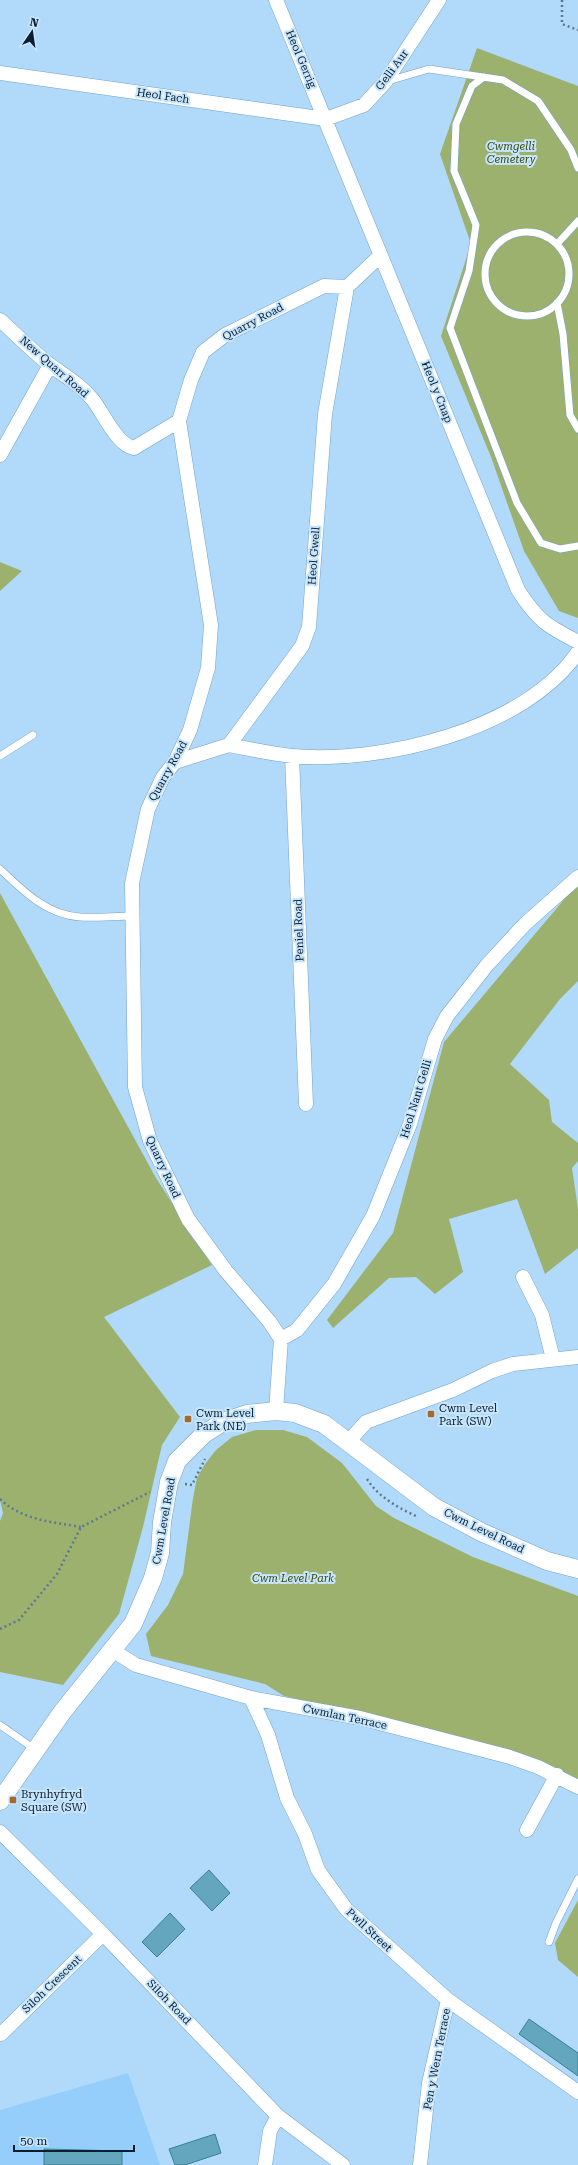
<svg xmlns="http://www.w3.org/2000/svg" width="578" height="2165" font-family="'Roboto Serif',serif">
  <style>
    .built { fill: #95cefb }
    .green { fill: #9db16e }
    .building { fill: #63a6be; stroke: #3b7f95 }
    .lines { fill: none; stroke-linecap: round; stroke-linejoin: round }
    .service-casing { stroke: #72a3c9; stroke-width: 8 }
    .minor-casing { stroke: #72a3c9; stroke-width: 15 }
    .tertiary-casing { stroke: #72a3c9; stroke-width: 19 }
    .path { stroke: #5c7a91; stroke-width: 2.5; stroke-dasharray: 2 3; stroke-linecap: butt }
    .service { stroke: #fff; stroke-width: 7 }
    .minor { stroke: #fff; stroke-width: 14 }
    .tertiary { stroke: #fff; stroke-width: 18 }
    .poi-dot { fill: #a6692c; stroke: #c7e5fd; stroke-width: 1.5 }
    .labels { text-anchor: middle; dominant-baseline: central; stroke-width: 4; stroke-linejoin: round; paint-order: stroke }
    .street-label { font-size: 11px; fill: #0b1f2d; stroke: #c7e5fd }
    .park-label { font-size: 11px; font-style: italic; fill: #3a480c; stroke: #c7e5fd }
    .poi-label { font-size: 11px; fill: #0b1f2d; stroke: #c7e5fd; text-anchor: start }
  </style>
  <rect width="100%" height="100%" fill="#b1d9f9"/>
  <!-- built -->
  <path class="built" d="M128,2073L160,2165H0V2110Z"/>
  <!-- green -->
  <path class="green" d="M477,48L578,86V618L559,611L524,551L491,457L441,336L471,244L440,154Z
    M0,562L22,571L0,591Z
    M578,883V981L560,999L510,1064L549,1100L552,1122L578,1143V1161L572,1168L578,1209V1248L545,1274L517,1199L449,1219L463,1272L435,1294L416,1277L389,1278L333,1328L327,1320L393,1233L444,1042Z
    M0,893L156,1178L212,1265L104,1317L180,1417L162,1445L143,1527L119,1614L63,1685L0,1672V1521L3,1513L0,1500Z
    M256,1430H283L307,1437L342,1463L376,1506L394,1518L473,1557L578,1596V1781L387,1721L284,1696L265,1684L151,1656L146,1634L168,1605L183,1574L193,1498L197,1478L205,1464L216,1450L232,1437Z
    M578,1900V1977L558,1960L555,1943Z"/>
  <!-- building -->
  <path class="building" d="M209,1870L230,1893L212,1911L190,1888Z
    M170,1913L185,1929L157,1957L142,1942Z
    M529,2019L578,2053V2076L519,2034Z
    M215,2134L221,2153L185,2165H175L169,2149Z
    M44,2149L122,2151V2165H44Z"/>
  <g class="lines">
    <defs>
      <path id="service" d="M484,77L472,86L456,124L454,171L476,225L469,271L450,328L517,503L541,543L560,549L578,546
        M388,81L429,69L503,80L538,101L571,150L578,168
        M485 274a42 42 0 1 1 84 0a42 42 0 1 1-84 0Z
        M557,244L578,221
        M557,303L563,334L570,415L578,429
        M0,756L33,735
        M0,869C23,891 47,915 80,917C97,918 115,916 133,916
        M0,1725L36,1750
        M549,1942L556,1923L578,1879"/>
      <path id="minor" d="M276,0L518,590C538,621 547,626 578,642
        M0,73L326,119L364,105L386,81L439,0
        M0,320C17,335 32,351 50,365C65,376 81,385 93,400C103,413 117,445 134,448L179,421
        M0,455L50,365
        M229,745C250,749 271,754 292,756C381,764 525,730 578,652
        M292,756L306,1104
        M175,762L229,745L302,646L309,627L325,414L347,287
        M523,1277L542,1315L553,1359
        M281,1339L297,1330L334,1284L373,1216L410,1124L435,1039L447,1016L487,965L525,924L578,877
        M276,1411L281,1339L269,1321L226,1271L188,1219L150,1141L135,1087L132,883L148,809L163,777L175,762L190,730L208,668L211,625L179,421L191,380L203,352L225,335L324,286L347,287L381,255
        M349,1441L366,1422L453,1390L492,1371L513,1364L578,1357
        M112,1650L136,1665L251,1698L360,1718L510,1757L538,1767L578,1787
        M251,1698L268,1735L287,1798L305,1834L318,1870L346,1909L448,2000L578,2092
        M527,1830L557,1775
        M0,1832L103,1934L278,2116L343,2165
        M1,2034L103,1934
        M265,2165L270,2131L278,2116
        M420,2165L429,2083L448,2000"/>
      <path id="tertiary" d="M0,1801L63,1711L133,1624L153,1578L160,1553L162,1522L169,1482L177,1461L204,1434L223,1422L247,1414L276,1411L295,1413L324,1424L434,1507L481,1532L547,1561L578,1569"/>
    </defs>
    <!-- service casing -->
    <use href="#service" class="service-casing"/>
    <!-- minor casing -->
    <use href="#minor" class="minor-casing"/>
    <!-- tertiary casing -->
    <use href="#tertiary" class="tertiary-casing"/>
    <!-- path -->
    <path class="path" d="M562,0V24L578,30
      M367,1479C379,1498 399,1508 418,1517
      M185,1484L192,1485L205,1459
      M0,1499C22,1520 52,1522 81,1527
      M0,1629L19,1620L57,1574L81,1527L150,1492"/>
    <!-- service -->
    <use href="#service" class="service"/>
    <!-- minor -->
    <use href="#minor" class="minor"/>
    <!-- tertiary -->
    <use href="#tertiary" class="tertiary"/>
  </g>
  <!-- markers -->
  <g class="poi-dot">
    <rect x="427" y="1410" width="8" height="8" rx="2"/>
    <rect x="184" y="1415" width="8" height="8" rx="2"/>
    <rect x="9" y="1796" width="8" height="8" rx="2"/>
  </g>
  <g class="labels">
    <!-- street labels -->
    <g class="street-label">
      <text transform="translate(301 59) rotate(67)">Heol Gerrig</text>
      <text transform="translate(392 70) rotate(-54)">Gelli Aur</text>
      <text transform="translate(163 96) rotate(8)">Heol Fach</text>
      <text transform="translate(253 322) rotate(-28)">Quarry Road</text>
      <text transform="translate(54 367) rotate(41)">New Quarr Road</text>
      <text transform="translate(437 392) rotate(68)">Heol y Cnap</text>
      <text transform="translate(314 556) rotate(-86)">Heol Gwell</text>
      <text transform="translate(168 771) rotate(-61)">Quarry Road</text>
      <text transform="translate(299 930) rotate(-92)">Peniel Road</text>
      <text transform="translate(416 1099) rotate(-73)">Heol Nant Gelli</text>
      <text transform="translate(163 1167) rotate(65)">Quarry Road</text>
      <text transform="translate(164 1521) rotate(-80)">Cwm Level Road</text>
      <text transform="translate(484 1531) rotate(26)">Cwm Level Road</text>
      <text transform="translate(345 1717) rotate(12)">Cwmlan Terrace</text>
      <text transform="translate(369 1930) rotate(43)">Pwll Street</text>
      <text transform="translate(52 1984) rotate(-44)">Siloh Crescent</text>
      <text transform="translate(169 2002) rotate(46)">Siloh Road</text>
      <text transform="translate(437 2059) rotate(-79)">Pen y Wern Terrace</text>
    </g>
    <!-- park labels -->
    <g class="park-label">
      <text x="511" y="146">Cwmgelli<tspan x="511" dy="13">Cemetery</tspan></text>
      <text x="293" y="1578">Cwm Level Park</text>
    </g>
    <!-- poi labels -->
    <g class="poi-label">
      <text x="439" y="1408">Cwm Level<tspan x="439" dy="13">Park (SW)</tspan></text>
      <text x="196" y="1413">Cwm Level<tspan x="196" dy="13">Park (NE)</tspan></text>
      <text x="21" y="1794">Brynhyfryd<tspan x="21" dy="13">Square (SW)</tspan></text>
    </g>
  </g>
  <!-- north arrow -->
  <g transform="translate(32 32) rotate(13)" stroke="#c7e5fd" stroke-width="3" paint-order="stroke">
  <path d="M0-3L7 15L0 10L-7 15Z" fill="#0b1f2d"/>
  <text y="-6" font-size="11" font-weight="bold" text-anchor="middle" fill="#0b1f2d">N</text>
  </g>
  <!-- scale -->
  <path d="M14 2145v6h120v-6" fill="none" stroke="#0b1f2d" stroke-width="2"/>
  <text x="20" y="2145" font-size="12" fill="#0b1f2d" stroke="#c7e5fd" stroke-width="3" paint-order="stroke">50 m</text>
</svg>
